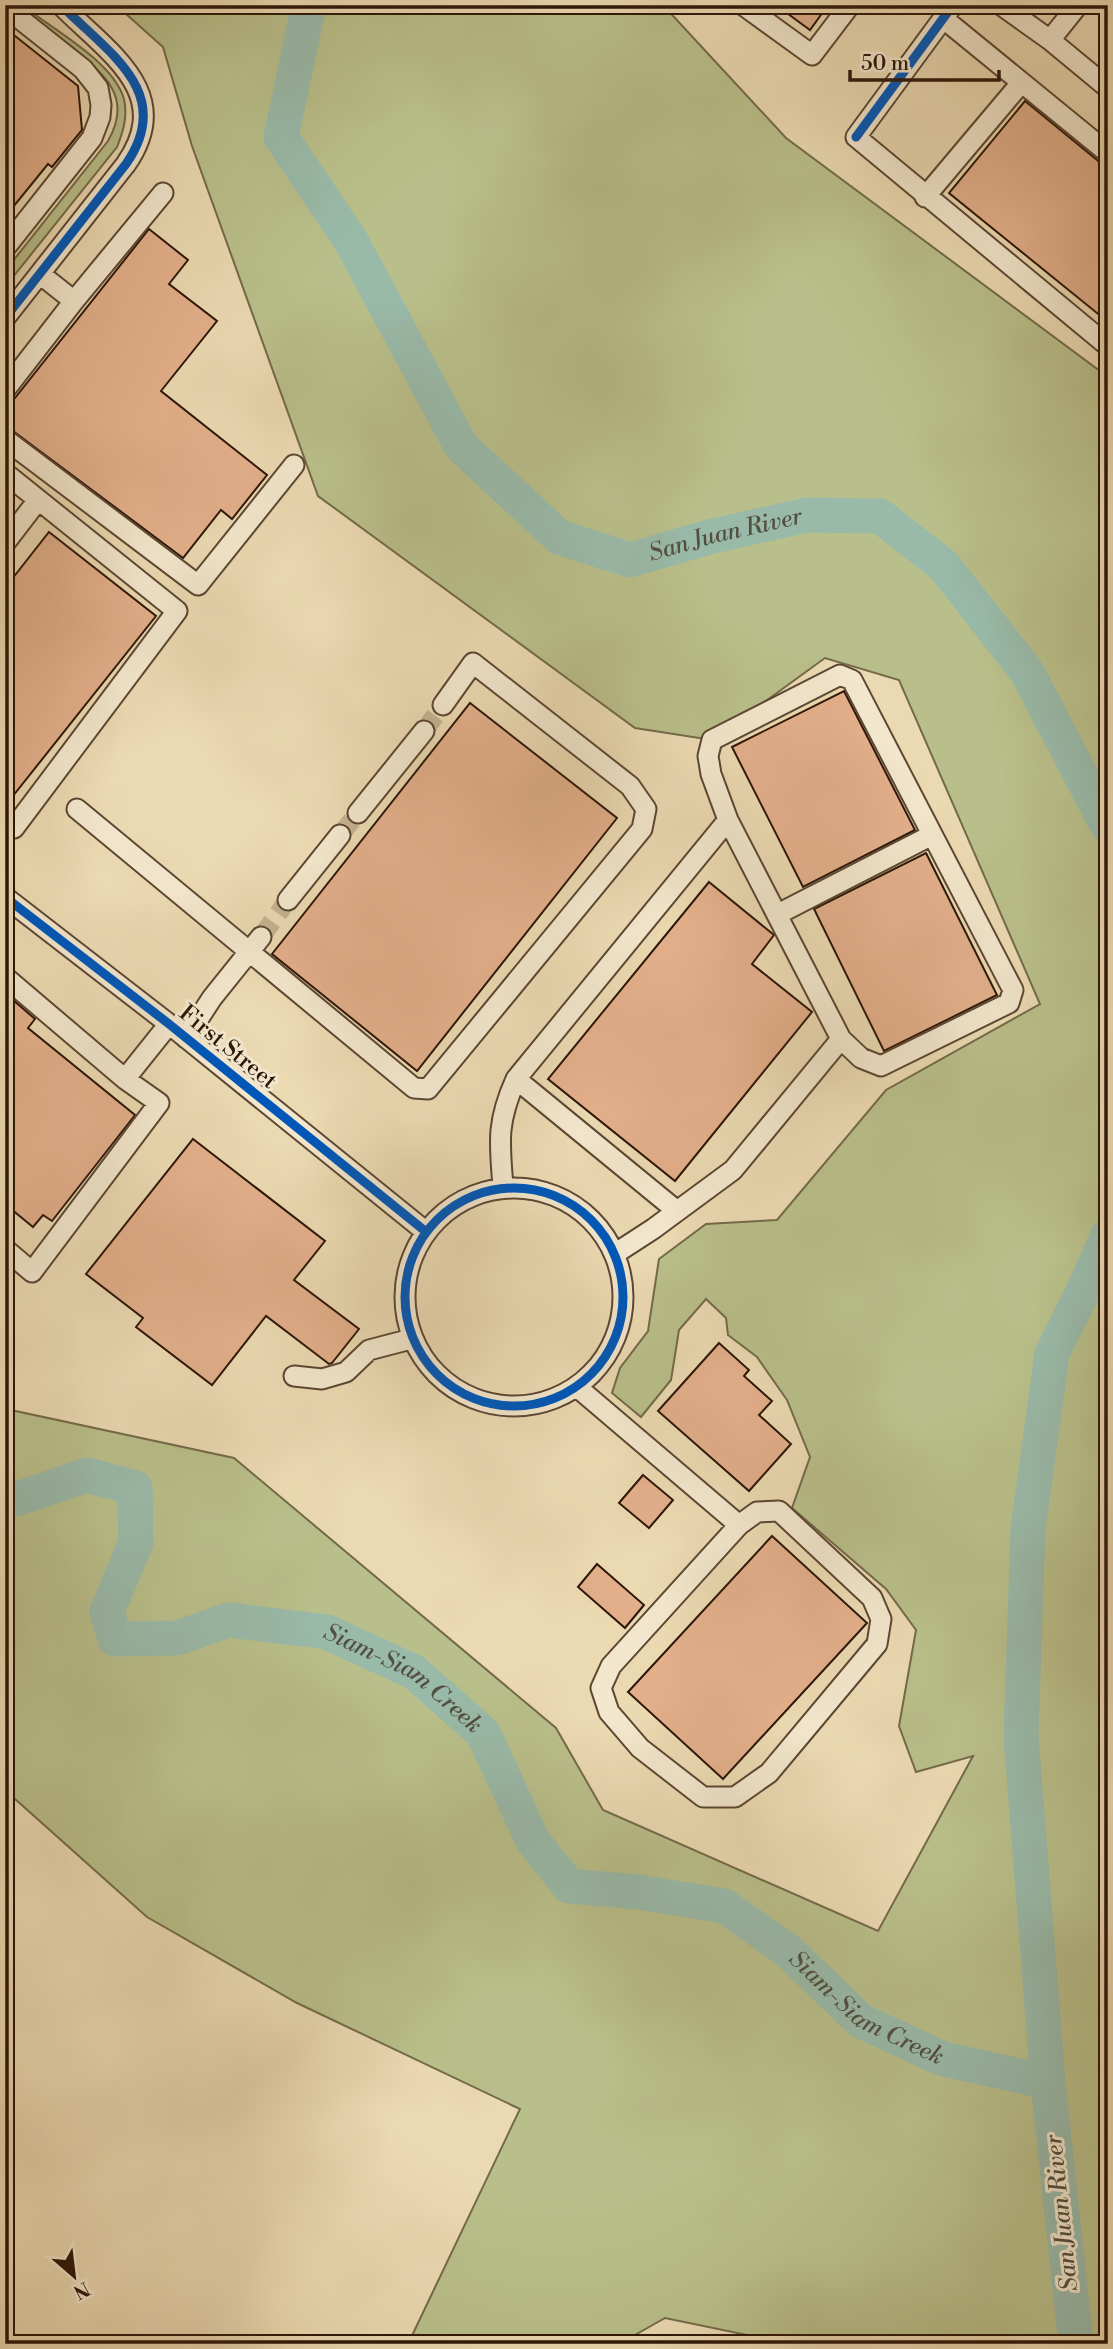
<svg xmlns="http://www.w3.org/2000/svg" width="1113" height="2349" font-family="'Libre Bodoni',serif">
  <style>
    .green { fill: #b9bf8a; stroke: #736a4a; stroke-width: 2 }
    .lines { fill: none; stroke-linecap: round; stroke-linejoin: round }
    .river { stroke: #99baa9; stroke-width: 35 }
    .building { fill: #e2af8a; stroke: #2d1609; stroke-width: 2 }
    .minor-tunnel { stroke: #c5b28f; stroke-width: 19; stroke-dasharray: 19 10; stroke-linecap: butt }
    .minor-casing { stroke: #5c4733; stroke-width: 23 }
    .minor { stroke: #f2e6cc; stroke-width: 19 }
    .cycleway-casing { stroke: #f2e6cc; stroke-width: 13 }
    .cycleway { stroke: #0057b8; stroke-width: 9 }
    .labels { text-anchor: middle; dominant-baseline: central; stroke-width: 6; stroke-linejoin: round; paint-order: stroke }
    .street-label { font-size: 23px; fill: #2d1609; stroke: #f2e6cc }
    .water-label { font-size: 24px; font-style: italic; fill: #534f41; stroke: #f2e6cc }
  </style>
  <rect width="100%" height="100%" fill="#ebd9b1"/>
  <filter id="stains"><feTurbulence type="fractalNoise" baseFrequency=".00286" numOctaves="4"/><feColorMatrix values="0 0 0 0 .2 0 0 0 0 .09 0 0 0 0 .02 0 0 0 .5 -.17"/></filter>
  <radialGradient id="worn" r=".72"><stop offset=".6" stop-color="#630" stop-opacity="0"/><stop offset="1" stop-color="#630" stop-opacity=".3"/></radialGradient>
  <!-- green -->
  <path class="green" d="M17,5H22C52,29 113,61 124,99C128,116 123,132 117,147L5,287V271L108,141C134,96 103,73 69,46C52,33 35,19 17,5Z
    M116,5H663L786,138L1108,377V2344H791L665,2318L619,2344H408L520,2109L297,2003L147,1917L5,1790V1402L11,1410L234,1458L556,1728L603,1810L878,1931L973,1756L916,1772L899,1726L916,1630L886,1589L792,1508L810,1457L787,1400L757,1357L728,1335L726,1318L706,1299L679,1330L671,1380L641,1417L612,1393L620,1368L648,1331L659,1259L706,1224L777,1220L886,1090L1040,1004L899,680L825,658L712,740L635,728L318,496L192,146L163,47Z"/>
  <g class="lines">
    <!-- river -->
    <g class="river">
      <path id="s1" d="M309,5L281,137L351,241L461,446L559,537L630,560L709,537L807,515L880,516L944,566L1027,672L1108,827"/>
      <path id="s2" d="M5,1494L17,1499L87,1475L135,1488L136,1542L107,1612L115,1639L177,1638L229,1620L327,1632L414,1672L483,1733L533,1841L569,1886L638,1892L724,1906L787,1950L861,2021L943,2059L1048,2082"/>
      <path d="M1076,2344L1048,2082L1021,1737L1028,1529L1052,1354L1087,1283L1108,1235"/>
    </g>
  </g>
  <!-- building -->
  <path class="building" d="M776,5H828L810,30Z
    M5,28L78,86L82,130L52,167L48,164L5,217Z
    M1025,101L1108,169V322L949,193Z
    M149,229L188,260L169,284L217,321L161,391L267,475L232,519L221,510L183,558L5,425V402L15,398Z
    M49,532L156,616L5,806V588Z
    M844,691L915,830L803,887L732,747Z
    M470,703L617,818L417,1071L272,954Z
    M926,853L997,995L884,1051L814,909Z
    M709,882L774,935L752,964L812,1012L675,1181L548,1079Z
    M5,993L35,1019L28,1028L135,1115L52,1221L43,1215L33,1227L5,1204Z
    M193,1139L325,1241L294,1280L359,1329L332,1363L329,1364L266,1316L212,1385L136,1327L143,1318L86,1274Z
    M719,1343L749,1370L744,1376L772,1401L759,1415L791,1444L749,1491L658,1411Z
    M643,1475L673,1500L649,1528L619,1503Z
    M772,1536L867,1623L723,1779L628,1692Z
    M597,1564L644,1605L625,1628L578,1587Z"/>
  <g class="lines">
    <!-- minor-tunnel -->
    <path class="minor-tunnel" d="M424,731L443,705
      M340,835L358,813
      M261,937L288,900"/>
    <defs>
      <path id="minor" d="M743,5L812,55L850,5
        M953,5L856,137L1108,346
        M1001,5L1050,40L1108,88
        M5,7L83,69L98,88L101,105L100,117L92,138L5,248
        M944,19L1108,153
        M1050,40L1078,5
        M925,197L1021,83
        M40,274L74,301
        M5,318L126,164C176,92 107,52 61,5
        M5,390L74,301L163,193
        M5,439L198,585L294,465
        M5,473L177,611L14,828L5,820
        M5,543L38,500
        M840,675L852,680L1013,990L1009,1003L881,1066L861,1058L841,1039L728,820L711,774L708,756L712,740Z
        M77,809L414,1088L428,1089L642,829L646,809L630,786L473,663L443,705
        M358,813L424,731
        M5,897L169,1024L425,1231
        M288,900L340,835
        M778,914L932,835
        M5,977L125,1079L159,1103L32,1272L5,1249
        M186,1038L212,998L261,937
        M125,1079L169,1024
        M516,1079L677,1211
        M503,1186C499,1141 497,1121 516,1079L728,820
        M405 1297a109 109 0 1 1 218 0a109 109 0 1 1-218 0Z
        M616,1253L653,1229L733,1170L841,1039
        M294,1376L322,1379L346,1372L369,1350L411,1339
        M577,1387L739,1525
        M779,1511L872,1598L881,1619L877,1644L769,1773L735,1797H703L640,1748L609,1712L601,1688L611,1666L739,1525L757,1512Z"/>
    </defs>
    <!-- minor casing -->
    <use href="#minor" class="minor-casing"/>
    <!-- minor -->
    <use href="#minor" class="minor"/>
    <defs>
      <path id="cycleway" d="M856,137L953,5
        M5,318L126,164C176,92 107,52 61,5
        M5,897L169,1024L425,1231
        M405 1297a109 109 0 1 1 218 0a109 109 0 1 1-218 0Z"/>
    </defs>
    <!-- cycleway casing -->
    <use href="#cycleway" class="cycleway-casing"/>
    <!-- cycleway -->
    <use href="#cycleway" class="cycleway"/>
  </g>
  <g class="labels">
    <!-- street labels -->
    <g class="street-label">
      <text transform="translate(228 1047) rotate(39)">First Street</text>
    </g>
    <!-- water labels -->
    <g class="water-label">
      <text stroke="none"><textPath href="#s1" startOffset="800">San Juan River</textPath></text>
      <text stroke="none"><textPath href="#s2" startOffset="600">Siam-Siam Creek</textPath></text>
      <text stroke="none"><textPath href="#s2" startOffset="1208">Siam-Siam Creek</textPath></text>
      <text transform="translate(1062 2213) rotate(-96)">San Juan River</text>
    </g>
  </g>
  <!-- margin -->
  <rect width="1113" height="2349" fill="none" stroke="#ebd9b1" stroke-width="28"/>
  <rect x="7" y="7" width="1099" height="2335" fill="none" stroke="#2d1609" stroke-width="3.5"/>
  <rect x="14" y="14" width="1085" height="2321" fill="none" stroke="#2d1609" stroke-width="2"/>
  <!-- north arrow -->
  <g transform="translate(74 2276) rotate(152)" stroke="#f2e6cc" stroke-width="5" paint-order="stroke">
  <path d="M0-5L12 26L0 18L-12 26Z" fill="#2d1609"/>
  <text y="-10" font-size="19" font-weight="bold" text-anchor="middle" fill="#2d1609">N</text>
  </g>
  <!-- scale -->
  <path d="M850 70v10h149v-10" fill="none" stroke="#2d1609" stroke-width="3.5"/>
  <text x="861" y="70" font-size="21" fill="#2d1609" stroke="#f2e6cc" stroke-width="5" paint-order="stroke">50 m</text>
  <rect width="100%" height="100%" filter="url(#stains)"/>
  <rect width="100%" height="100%" fill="url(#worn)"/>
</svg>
